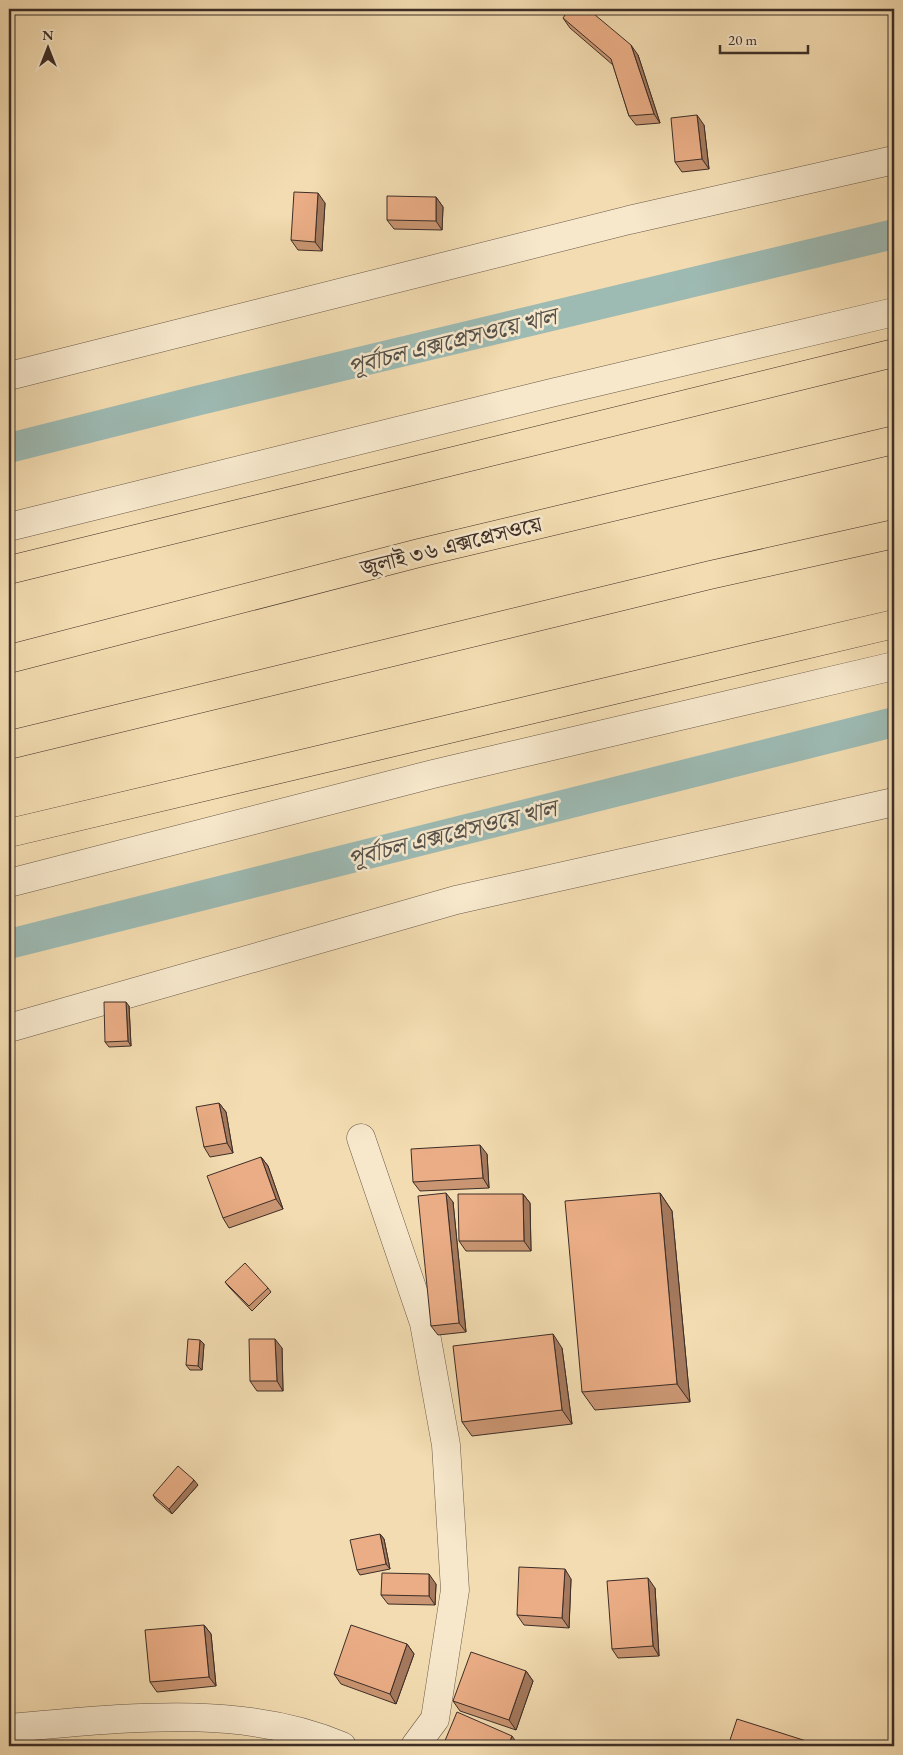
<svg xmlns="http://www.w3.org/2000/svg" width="903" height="1755" font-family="'EB Garamond','Noto Serif Bengali',serif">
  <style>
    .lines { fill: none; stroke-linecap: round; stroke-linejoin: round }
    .canal { stroke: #9dbab3; stroke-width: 30 }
    .minor-casing { stroke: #6a5a4a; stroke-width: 29 }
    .major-casing { stroke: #3d2e27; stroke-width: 29 }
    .highway-casing { stroke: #3d2e27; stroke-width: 29 }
    .minor { stroke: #f7e8cc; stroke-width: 28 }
    .major { stroke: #f3dcb1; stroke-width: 28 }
    .highway { stroke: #f3dcb1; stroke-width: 28 }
    .wall { fill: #c99572; stroke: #3d2e27 }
    .shaded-wall { fill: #a4795d; stroke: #3d2e27 }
    .building { fill: #eaad85; stroke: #3d2e27 }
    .labels { text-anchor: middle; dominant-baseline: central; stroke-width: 5; stroke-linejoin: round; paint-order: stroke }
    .street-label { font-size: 22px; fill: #3d2e27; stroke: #f7e8cc }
    .water-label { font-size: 24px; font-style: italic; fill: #55514a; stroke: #f7e8cc }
  </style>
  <rect width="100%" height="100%" fill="#f3dcb1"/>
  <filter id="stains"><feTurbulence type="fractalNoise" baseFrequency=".004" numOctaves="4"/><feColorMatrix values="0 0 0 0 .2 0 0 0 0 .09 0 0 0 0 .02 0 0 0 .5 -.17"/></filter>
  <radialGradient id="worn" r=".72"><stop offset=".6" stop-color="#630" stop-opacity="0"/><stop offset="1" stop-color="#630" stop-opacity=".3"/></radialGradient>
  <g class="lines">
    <!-- canal -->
    <path class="canal" d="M9,448L196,401L894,234
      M9,944L894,722"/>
    <defs>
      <path id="minor" d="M9,376L629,220L894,160
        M9,527L551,393L894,312
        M9,883L433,774L894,666
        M9,1028L456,900L894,802
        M361,1138L424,1323L446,1445L455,1590L435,1719L415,1746
        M9,1728C117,1719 239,1702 342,1746"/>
      <path id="major" d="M9,570L894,353
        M9,833L894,624"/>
      <path id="highway" d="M9,659L419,553L894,440
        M9,745L710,575L894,534"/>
    </defs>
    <!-- minor casing -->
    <use href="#minor" class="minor-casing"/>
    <!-- major casing -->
    <use href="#major" class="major-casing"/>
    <!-- highway casing -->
    <use href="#highway" class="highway-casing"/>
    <!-- minor -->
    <use href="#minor" class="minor"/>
    <!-- major -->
    <use href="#major" class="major"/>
    <!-- highway -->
    <use href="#highway" class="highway"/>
  </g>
  <!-- wall -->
  <path class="wall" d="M563,18L638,55L660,123L636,125L629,116L613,65L570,28Z
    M704,125L709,169L682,172L675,162Z
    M436,197L443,207L442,230L394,229L387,220Z
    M325,203L322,251L298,250L291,240Z
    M129,1006L131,1046L109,1047L105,1042Z
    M219,1103L226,1112L233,1153L210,1157L204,1147Z
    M487,1154L489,1188L420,1191L413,1182Z
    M261,1157L268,1166L283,1209L229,1228L223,1218Z
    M660,1193L672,1211L690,1402L595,1410L582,1392Z
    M523,1194L530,1203L531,1251H466L459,1241Z
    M453,1202L466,1332L438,1335L431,1326Z
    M225,1282L268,1288L271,1292L252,1311L229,1287Z
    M204,1344L202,1370H190L186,1365Z
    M282,1348L283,1391H257L250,1381Z
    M562,1348L572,1424L472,1436L462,1422Z
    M198,1485L172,1514L156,1500L153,1495Z
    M380,1534L384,1539L390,1569L360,1575L357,1570Z
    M571,1579L569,1628L524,1625L517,1615Z
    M436,1584L435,1605L388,1604L381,1595Z
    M655,1588L659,1656L618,1658L612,1649Z
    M204,1625L211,1634L216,1686L157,1692L150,1682Z
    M407,1644L414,1654L396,1704L341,1684L334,1674Z
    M526,1671L533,1681L516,1730L460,1711L453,1701Z"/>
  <!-- shaded-wall -->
  <path class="shaded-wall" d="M631,45L638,55L660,123L654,114Z
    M697,115L704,125L709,169L702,159Z
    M318,193L325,203L322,251L315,242Z
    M436,197L443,207L442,230L436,221Z
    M126,1002L129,1006L131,1046L128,1041Z
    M219,1103L226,1112L233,1153L227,1143Z
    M480,1145L487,1154L489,1188L483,1178Z
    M261,1157L268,1166L283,1209L276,1199Z
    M446,1193L453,1202L466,1332L459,1323Z
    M660,1193L672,1211L690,1402L677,1384Z
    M523,1194L530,1203L531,1251L524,1241Z
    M553,1334L562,1348L572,1424L562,1410Z
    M275,1339L282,1348L283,1391L277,1381Z
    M200,1340L204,1344L202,1370L198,1366Z
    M194,1480L198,1485L172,1514L169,1509Z
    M380,1534L384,1539L390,1569L386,1564Z
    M565,1569L571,1579L569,1628L562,1618Z
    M429,1574L436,1584L435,1605L429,1596Z
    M648,1578L655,1588L659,1656L653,1646Z
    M204,1625L211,1634L216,1686L209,1677Z
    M407,1644L414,1654L396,1704L390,1694Z
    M526,1671L533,1681L516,1730L509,1720Z
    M512,1736L519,1746H508Z"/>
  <!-- building -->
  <path class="building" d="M569,9H588L631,45L654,114L629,116L611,59L563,18Z
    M697,115L702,159L675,162L671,118Z
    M294,192L318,193L315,242L291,240Z
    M387,196L436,197V221L387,220Z
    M104,1002H126L128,1041L105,1042Z
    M219,1103L227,1143L204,1147L196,1107Z
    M480,1145L483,1178L413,1182L411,1149Z
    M261,1157L276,1199L223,1218L207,1176Z
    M446,1193L459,1323L431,1326L418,1196Z
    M660,1193L677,1384L582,1392L565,1201Z
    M458,1194H523L524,1241H459Z
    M245,1263L268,1288L249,1306L225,1282Z
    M553,1334L562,1410L462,1422L453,1346Z
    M188,1339L200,1340L198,1366L186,1365Z
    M249,1339H275L277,1381H250Z
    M178,1466L194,1480L169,1509L153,1495Z
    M380,1534L386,1564L357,1570L350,1540Z
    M519,1567L565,1569L562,1618L517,1615Z
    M382,1573L429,1574V1596L381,1595Z
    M648,1578L653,1646L612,1649L607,1581Z
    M204,1625L209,1677L150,1682L145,1630Z
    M351,1625L407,1644L390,1694L334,1674Z
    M471,1652L526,1671L509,1720L453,1701Z
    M457,1712L512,1736L508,1746H452L444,1743Z
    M737,1719L822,1746H728Z"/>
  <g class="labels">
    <!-- street labels -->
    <g class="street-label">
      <text transform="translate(451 546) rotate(-14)">জুলাই ৩৬ এক্সপ্রেসওয়ে</text>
    </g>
    <!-- water labels -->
    <g class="water-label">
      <text transform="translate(452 341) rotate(-14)">পূর্বাচল এক্সপ্রেসওয়ে খাল</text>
      <text transform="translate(452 833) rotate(-14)">পূর্বাচল এক্সপ্রেসওয়ে খাল</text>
    </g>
  </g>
  <!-- margin -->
  <rect width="903" height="1755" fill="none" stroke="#f3dcb1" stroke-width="30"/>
  <rect x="10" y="10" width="883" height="1735" fill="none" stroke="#3d2e27" stroke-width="2.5"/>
  <rect x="15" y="15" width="873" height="1725" fill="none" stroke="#3d2e27"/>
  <!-- north arrow -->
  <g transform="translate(48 48)" stroke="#f7e8cc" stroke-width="4" paint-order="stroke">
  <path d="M0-4L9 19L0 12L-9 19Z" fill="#3d2e27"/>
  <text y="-8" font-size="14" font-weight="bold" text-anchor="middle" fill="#3d2e27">N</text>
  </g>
  <!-- scale -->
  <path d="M720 45v8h88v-8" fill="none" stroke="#3d2e27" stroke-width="2.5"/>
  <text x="728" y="45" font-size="15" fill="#3d2e27" stroke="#f7e8cc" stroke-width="4" paint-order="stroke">20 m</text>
  <rect width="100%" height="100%" filter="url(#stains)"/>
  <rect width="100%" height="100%" fill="url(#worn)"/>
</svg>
